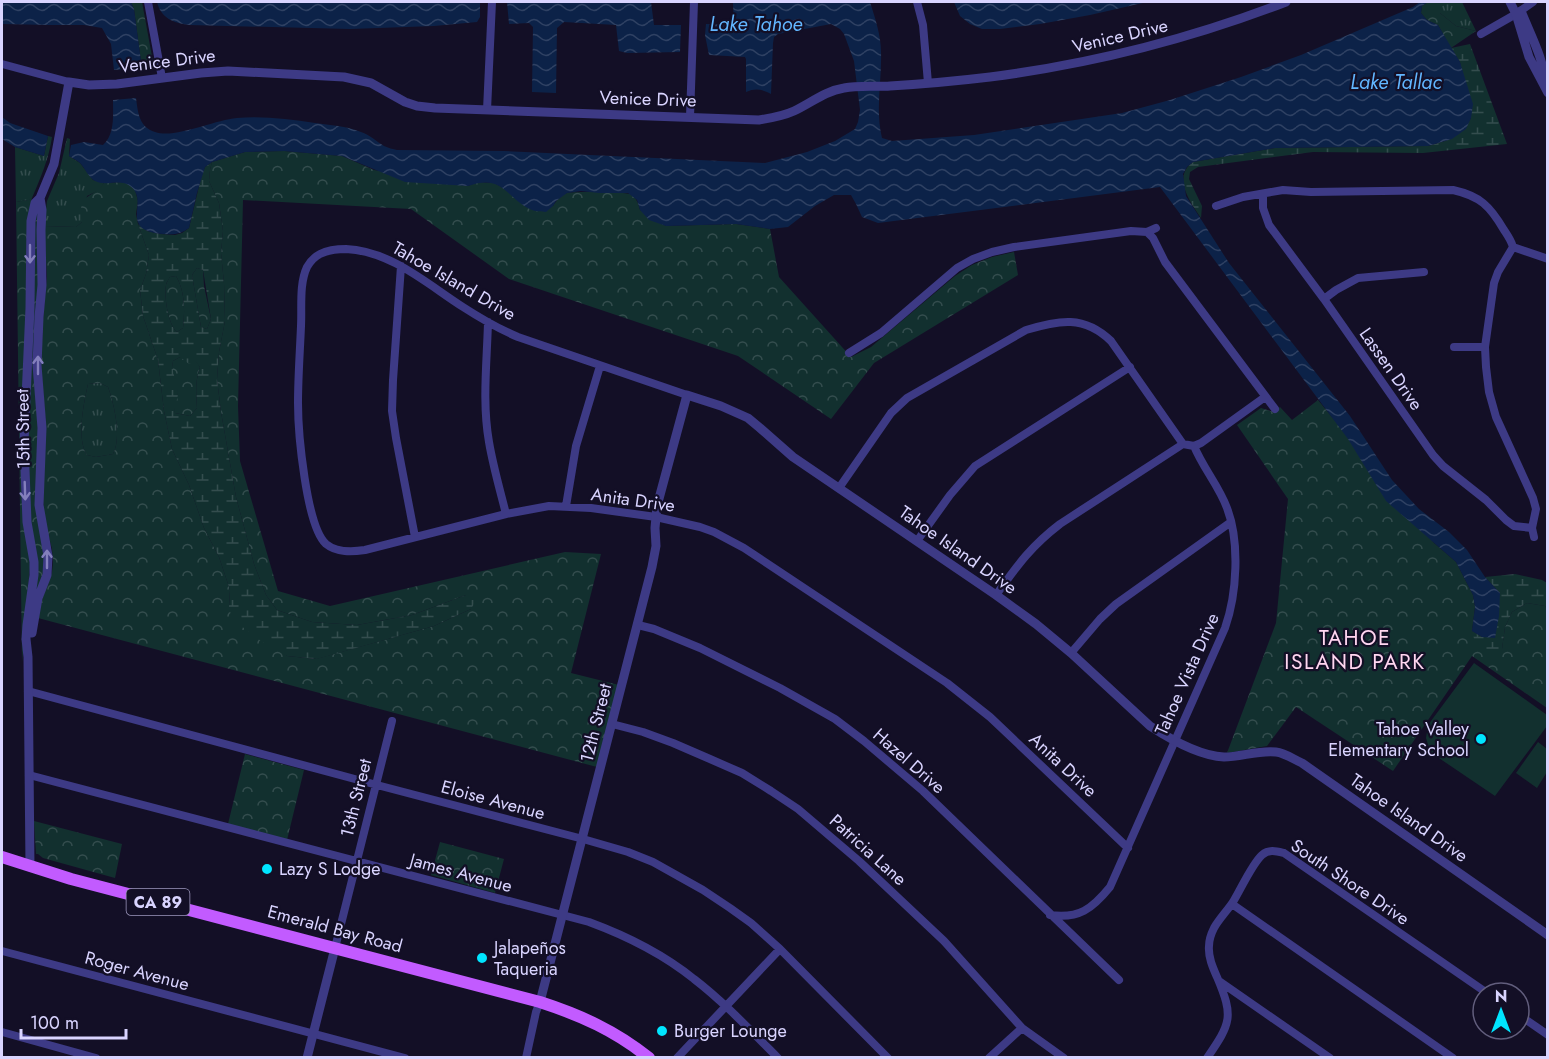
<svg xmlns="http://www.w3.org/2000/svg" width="1549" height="1059" font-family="Jost,sans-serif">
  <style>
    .grass { fill: url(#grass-tufts) }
    .forest { fill: url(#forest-crowns); fill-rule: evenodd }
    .wetland { fill: url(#wetland-marsh); fill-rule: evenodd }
    .pitch { fill: #12302f }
    .water { fill: url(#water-waves) }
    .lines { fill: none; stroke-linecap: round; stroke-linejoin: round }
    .minor { stroke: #3d3a85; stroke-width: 8 }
    .tertiary { stroke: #3d3a85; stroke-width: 9 }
    .primary { stroke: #c25bff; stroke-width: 12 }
    .oneway { stroke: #837fbc }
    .poi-dot { fill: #00e5ff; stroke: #130f26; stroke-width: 2 }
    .labels { text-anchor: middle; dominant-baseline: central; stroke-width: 4.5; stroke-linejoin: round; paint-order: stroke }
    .shield { fill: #130f26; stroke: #9e99be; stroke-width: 1.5 }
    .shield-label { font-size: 16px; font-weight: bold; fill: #d9d4ff }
    .street-label { font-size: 18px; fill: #d9d4ff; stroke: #130f26 }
    .poi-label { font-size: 18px; fill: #d9d4ff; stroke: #130f26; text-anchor: start }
    .water-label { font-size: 20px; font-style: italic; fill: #62b6ff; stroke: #130f26 }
    .quarter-label { font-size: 21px; letter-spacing: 1.5px; fill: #ffd6f0; stroke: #130f26 }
  </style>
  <defs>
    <pattern id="grass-tufts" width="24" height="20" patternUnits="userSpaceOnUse" patternTransform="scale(1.5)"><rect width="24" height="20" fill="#12302f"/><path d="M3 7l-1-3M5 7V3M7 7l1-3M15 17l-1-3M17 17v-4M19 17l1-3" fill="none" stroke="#344d4e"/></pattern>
    <pattern id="forest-crowns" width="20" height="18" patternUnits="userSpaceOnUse" patternTransform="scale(1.5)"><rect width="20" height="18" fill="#12302f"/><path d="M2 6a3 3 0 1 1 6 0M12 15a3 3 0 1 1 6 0" fill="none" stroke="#344d4e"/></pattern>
    <pattern id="wetland-marsh" width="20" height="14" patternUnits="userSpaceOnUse" patternTransform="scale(1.5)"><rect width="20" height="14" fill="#12302f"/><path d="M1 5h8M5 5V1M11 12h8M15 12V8" fill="none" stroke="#344d4e"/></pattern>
    <pattern id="water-waves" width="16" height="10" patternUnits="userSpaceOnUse" patternTransform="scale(1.5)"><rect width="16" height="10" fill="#0c2248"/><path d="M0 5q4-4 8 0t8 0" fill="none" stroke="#2f4163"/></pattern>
  </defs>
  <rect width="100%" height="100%" fill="#130f26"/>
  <!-- grass -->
  <path class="grass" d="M1428,2H1462L1476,31L1456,26L1440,13H1421L1422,6Z
    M48,136L52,137C49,158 41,177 32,198L29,200L16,202L15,147L44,156Z
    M67,138L70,139L69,156L80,163L93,180L104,183L99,190L87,196L82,222L76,227L44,226L47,201L59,173Z
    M100,383L108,387C114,403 122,438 113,454L96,457L87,455C76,439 84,402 88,384Z"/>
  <!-- forest -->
  <path class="forest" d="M131,2H142L153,62L151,70L145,66L141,61L134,9Z
    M1429,10L1440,13L1456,26L1476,31L1451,48L1438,25L1427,20L1421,13Z
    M284,151L342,156L374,170L468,186L478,182L494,183L507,190L521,203L553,206C556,201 561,195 567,193C572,191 626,192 630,194C637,198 638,203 640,210L666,226L736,224L770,229L779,277L851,357L871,347L955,276L972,265L992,257L1014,252L1018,275L874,363L831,419L738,356L509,279L411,209L243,200L238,406L240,461L278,591L330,606L565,552L601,554L571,673L619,685L597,767L38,618L41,602L52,572L53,562L52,549L44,518L43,496L46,426L41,367L43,319L47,277L44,226L76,227L82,222L81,203C89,193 96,194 104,183L121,182L129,184L135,190L138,201L136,214L138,224L149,255L146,274L140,290L143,316L158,360L164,411L172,449L189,485L204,528L219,557L230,590L229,607L287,656L316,659L434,626L471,609L466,595L412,615L357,625L312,622L277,610L266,595L254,564L236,497L221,412L217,379L219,352L225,321L224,283L221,253L223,231L219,203L209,181L210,170L212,162L245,152ZM100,383L108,387C114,403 122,438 113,454L96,457L87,455C76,439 84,402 88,384Z
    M32,198L30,209L26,325L30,567L22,662L16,202L28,200Z
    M36,213H38L39,282L37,316L45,566L29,629L31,532L27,469L33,249Z
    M197,268L203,270L204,286L211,319L207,329L201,327L192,275Z
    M176,276C185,291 185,311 183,328L177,332C168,324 164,297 166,285C166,284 169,278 170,277Z
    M180,357L195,360L200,367C195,381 196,394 197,408L190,416L175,413L174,406L178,393L172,370L173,361Z
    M1318,400L1434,543L1456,562L1473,595L1475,607L1472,631L1502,649L1505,627L1512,612L1527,603L1545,606L1547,609V708L1472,656L1393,771L1296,707L1267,746L1227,753L1276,623L1288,499L1237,425L1261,408L1274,412L1280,407L1292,420Z
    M245,754L304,770L287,840L228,824Z
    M34,821L122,844L115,878L43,858L38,854H36Z
    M440,842L504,859L495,893L431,875Z"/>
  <!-- wetland -->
  <path class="wetland" d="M1470,44L1507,144L1423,153L1313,152L1198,167L1190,172L1189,179L1202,206L1201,218C1190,202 1172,177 1193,162L1275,148L1428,146C1448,140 1460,138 1471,118L1460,62L1451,48Z
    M212,162L210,170L209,181L219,203L223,231L221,253L224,283L225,321L219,352L217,379L221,412L236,497L254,564L266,595L277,610L312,622L357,625L412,615L466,595L478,597L471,609L434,626L317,659L287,656L261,641L232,619L229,607L230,590L219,557L204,528L189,485L172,449L164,411L158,360L143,316L140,290L146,274L149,255L138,224L147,231L160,234L175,235L182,233L189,228L201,178L205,167ZM197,268L203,270L211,319L207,329L201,327L192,275ZM176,276C185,291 185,311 183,328L177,332C168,324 164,297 166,285C166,283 169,279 170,277ZM180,357L189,364L195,361L200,367C195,381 196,394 197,408L190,416L175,413C174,405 178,400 178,392C178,381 171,375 173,361Z
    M1515,574L1542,580L1547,583V609L1545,606L1527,603L1512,612L1505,627L1502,649L1496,656L1484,654L1475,642L1472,631L1482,637L1500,593L1485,577Z"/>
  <!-- pitch -->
  <path class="pitch" d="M1474,663L1547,715V726L1495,796L1430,752L1426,738L1428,725Z
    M1538,742L1547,749V772L1537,788L1516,773Z"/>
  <!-- water -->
  <path class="water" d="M2,2H131L134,9L141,61C135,71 124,69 114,70L111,44L102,28L84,25H50L2,24Z
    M157,2H480V17L477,22L434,26L350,29L189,25C173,23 161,18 157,2Z
    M507,2H651L654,25H681L680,52L627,53L619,51L616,25L564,22L557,28L556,93L532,92L533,27L529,23L509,24Z
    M738,2L772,3L789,2H870C875,18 881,35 881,52C882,81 875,109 882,138L892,141L974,135L1122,113L1170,100L1241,77L1301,55L1413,7L1420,2H1428L1422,6L1421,13L1427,20L1438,25L1460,62L1473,104L1471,118L1466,129L1452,139L1428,146L1275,148L1193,162L1187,167L1183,174L1186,196L1229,263L1350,416L1392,480L1419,509L1449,532L1467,550L1485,577L1500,593L1499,616L1495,638L1482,637L1472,631L1475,607L1473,595L1456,562L1386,501L1348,439L1160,187L878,223L862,217L856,204L851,195H834L815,206L788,227L770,229L736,224L666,226L649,220L640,210L637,200L628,193H599L581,191L567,193L556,201L553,206L546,212C542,211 536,212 532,210C506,199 504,173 468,186L405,182L342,156L284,151L245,152L212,162L205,167L197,193L189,228C181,234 174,235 164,234C116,231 151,201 130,186C120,178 106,187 95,181C88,177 85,168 80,163C77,160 72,158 69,156L71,145L84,142L103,145C115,134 113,116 113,100L136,98C138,113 139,127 155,132C175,139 214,120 237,118C263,116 289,119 315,123C330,125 346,126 361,132C370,135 376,141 384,146C388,148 393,149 397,150L504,151L765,163L807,152L835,141L855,129L858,122L860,110L854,61L844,34L840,29L831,24L778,34L774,37L773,43L771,94C762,89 755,88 746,92V59L745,57L709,55L705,35L706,24L734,25L733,3Z
    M954,2H1147L1090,15L1040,24L1000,29H982L970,24L960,16Z
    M2,117L10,123L48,136L44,156L15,147L2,139Z"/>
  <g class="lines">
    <!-- minor -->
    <path class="minor" d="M148,2L162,78
      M917,2L923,25L928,83
      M1481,34L1516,14L1533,2
      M2,64L69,82
      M487,110L492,2
      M690,117L694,2
      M1263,194V208L1269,225L1324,299L1433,455L1443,466L1486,500L1506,520L1514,526L1532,528
      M1216,206L1243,197L1283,190L1311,192L1453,190C1480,196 1490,206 1504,230C1508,236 1511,240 1513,247L1548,259
      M1147,232L1153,238L1165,262L1275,409
      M1513,247L1498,272L1494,283L1485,347L1486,367L1489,392L1496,417L1533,498L1536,509L1532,528L1534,537
      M401,266L393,380L392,411L396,438L415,537
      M1324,299L1336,290L1358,278L1424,272
      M488,322C487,361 482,403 489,442C493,466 500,490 506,514
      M1454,347H1485
      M849,353L881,333L957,268L973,259L992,252L1014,247L1131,231L1147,232L1156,228
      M687,395L518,337C499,329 480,318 463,307C427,284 391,251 346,249C337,249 328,250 320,254C314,257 310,262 307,267C299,284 302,307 301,326C300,351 298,377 298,403C298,431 306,526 326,544C337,553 352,552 365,550L506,514L549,506L591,508L656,517L700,527L714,532L744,548L947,683L990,717L1128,848
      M1194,446L1201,443L1265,397
      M839,488L891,413L907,398L1026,330C1059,320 1084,315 1111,341L1183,444L1194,446C1203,468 1219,486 1227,508C1240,542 1237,594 1225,628L1110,887C1092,909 1079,919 1050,915
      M566,506L576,446L600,366
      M917,541L950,495L975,466L1130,367
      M996,595C1017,566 1030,547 1060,524L1183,444
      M638,625L654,629L700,648L780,688L835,719L864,741L923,791L1119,980
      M1071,653L1100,619L1116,604L1231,522
      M28,691L377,785L583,839L628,852L653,862L703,890L730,908L751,923L780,949L888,1058
      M612,724L643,732L673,743L710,759L742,773L771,791L798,809L859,861L944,941L1022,1028L1064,1058
      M29,775L589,922C627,936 663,954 694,979C724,1002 751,1031 778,1058
      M1232,904L1453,1058
      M335,948L392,721
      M2,951L405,1058
      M1219,981L1330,1058
      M1519,1015L1548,1035
      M2,1032L96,1058
      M526,1058L536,1012L540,1002
      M677,1058L780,949
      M989,1058L1022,1028
      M1207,1058C1231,1023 1234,1017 1217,977C1213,968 1208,957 1209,946C1209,940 1211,934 1214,928C1219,919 1227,911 1233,902C1241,889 1252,864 1262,855C1269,849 1276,851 1284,853L1487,993"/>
    <!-- tertiary -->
    <path class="tertiary" d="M1510,2L1516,14L1529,57L1548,93
      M1521,11C1531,36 1544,59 1546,86
      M32,633L38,598L47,575L48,556L39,505L42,428L37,365L39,317L42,285L41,230L42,210L40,198
      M30,867L28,657L26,639L27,625L34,575V562L27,522L24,443L30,308L31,221L35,203L40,198L54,164L69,82L89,85L117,84L201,73L228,71L344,77L371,83L405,102L417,106L435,108L759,120C772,118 783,116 794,111C811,103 825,91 844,88C859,85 875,87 890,86C923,84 957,81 990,77C1092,64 1190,39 1286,2
      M540,1002L652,567L656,546L655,528L657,506L687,395L721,406L748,418L760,428L793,457L996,595L1036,624L1071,653L1150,726C1170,739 1200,756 1224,757C1241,757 1258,750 1276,752C1285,753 1293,759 1302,763L1548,935
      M307,1058L335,948"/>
    <!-- primary -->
    <path class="primary" d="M2,857L71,879L540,1002C580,1015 616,1031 649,1058"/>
  </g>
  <!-- one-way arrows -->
  <defs><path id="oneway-shaft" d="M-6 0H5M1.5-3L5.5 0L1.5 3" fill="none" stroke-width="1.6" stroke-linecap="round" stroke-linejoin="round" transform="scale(1.5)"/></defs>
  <g class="oneway">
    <use href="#oneway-shaft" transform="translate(30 254) rotate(90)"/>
    <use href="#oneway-shaft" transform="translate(38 365) rotate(-90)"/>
    <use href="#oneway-shaft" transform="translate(25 491) rotate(88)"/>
    <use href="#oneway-shaft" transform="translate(47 559) rotate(-90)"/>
  </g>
  <!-- markers -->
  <g class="poi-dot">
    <circle cx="1481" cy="739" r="6"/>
    <circle cx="267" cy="869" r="6"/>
    <circle cx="482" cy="958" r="6"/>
    <circle cx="662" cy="1031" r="6"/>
  </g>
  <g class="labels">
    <!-- shield labels -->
    <rect class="shield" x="126.5" y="889" width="63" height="26" rx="4.5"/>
    <g class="shield-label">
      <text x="158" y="902">CA 89</text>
    </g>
    <!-- street labels -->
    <g class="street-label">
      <text transform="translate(1120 36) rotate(-13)">Venice Drive</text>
      <text transform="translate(167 61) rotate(-7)">Venice Drive</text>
      <text transform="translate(648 99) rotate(2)">Venice Drive</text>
      <text transform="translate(454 281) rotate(30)">Tahoe Island Drive</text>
      <text transform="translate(1391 369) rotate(55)">Lassen Drive</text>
      <text transform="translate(23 429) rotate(-91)">15th Street</text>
      <text transform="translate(633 500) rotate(8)">Anita Drive</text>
      <text transform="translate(958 550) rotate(35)">Tahoe Island Drive</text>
      <text transform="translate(1187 674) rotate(-66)">Tahoe Vista Drive</text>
      <text transform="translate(596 723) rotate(-76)">12th Street</text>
      <text transform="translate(909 761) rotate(41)">Hazel Drive</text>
      <text transform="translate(1063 765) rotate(43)">Anita Drive</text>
      <text transform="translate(356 798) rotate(-76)">13th Street</text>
      <text transform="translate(493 800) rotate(15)">Eloise Avenue</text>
      <text transform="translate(1409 818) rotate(35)">Tahoe Island Drive</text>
      <text transform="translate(868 850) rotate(42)">Patricia Lane</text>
      <text transform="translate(461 873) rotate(15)">James Avenue</text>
      <text transform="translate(1350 882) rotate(34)">South Shore Drive</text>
      <text transform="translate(335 929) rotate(15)">Emerald Bay Road</text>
      <text transform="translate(137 971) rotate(15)">Roger Avenue</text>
    </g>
    <!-- poi labels -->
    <g class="poi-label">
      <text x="1469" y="729" text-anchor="end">Tahoe Valley<tspan x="1469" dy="21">Elementary School</tspan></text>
      <text x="279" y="869">Lazy S Lodge</text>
      <text x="494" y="948">Jalapeños<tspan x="494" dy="21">Taqueria</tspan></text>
      <text x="674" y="1031">Burger Lounge</text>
    </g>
    <!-- water labels -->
    <g class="water-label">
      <text x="756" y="24">Lake Tahoe</text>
      <text x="1396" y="82">Lake Tallac</text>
    </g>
    <!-- quarter labels -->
    <g class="quarter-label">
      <text x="1355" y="638">TAHOE<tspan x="1355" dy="24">ISLAND PARK</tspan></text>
    </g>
  </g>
  <!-- border -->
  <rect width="1549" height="1059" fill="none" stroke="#d9d4ff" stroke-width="6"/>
  <!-- north arrow -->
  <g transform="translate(1501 1011)"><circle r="28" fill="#130f26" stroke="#625e7d" stroke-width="1.5"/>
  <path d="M0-4.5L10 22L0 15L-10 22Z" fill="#00e5ff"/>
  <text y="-9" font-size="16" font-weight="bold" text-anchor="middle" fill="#d9d4ff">N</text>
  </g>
  <!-- scale -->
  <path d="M21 1029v9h105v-9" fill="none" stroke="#d9d4ff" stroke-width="3"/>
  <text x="30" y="1029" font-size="18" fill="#d9d4ff" stroke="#130f26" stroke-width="4.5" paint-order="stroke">100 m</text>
</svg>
